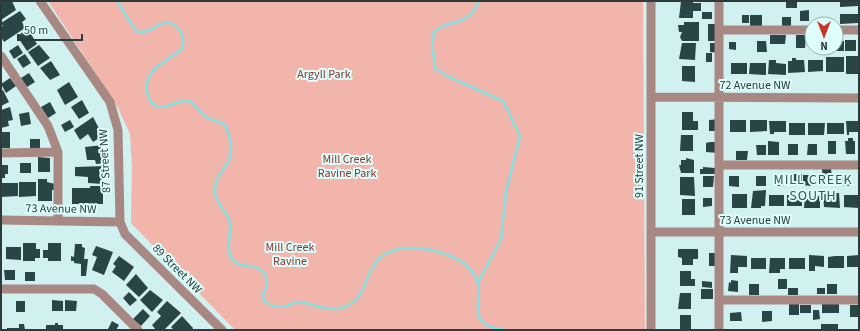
<svg xmlns="http://www.w3.org/2000/svg" width="860" height="331" font-family="'Source Sans 3',sans-serif">
  <style>
    .green { fill: #f1b5ac }
    .lines { fill: none; stroke-linecap: round; stroke-linejoin: round }
    .stream { stroke: #86dfe1; stroke-width: 2.5 }
    .building { fill: #2a4545 }
    .minor { stroke: #a78883; stroke-width: 9 }
    .labels { text-anchor: middle; dominant-baseline: central; stroke-width: 4; stroke-linejoin: round; paint-order: stroke }
    .park-label { font-size: 12px; fill: #8a372d; stroke: #defefe }
    .street-label { font-size: 12px; fill: #2f3b3b; stroke: #defefe }
    .quarter-label { font-size: 14px; letter-spacing: 1px; fill: #3a5556; stroke: #defefe }
  </style>
  <rect width="100%" height="100%" fill="#d1f0f0"/>
  <!-- green -->
  <path class="green" d="M48,1H643L645,330H235L131,223L132,167L130,134L117,106Z"/>
  <g class="lines">
    <!-- stream -->
    <path class="stream" d="M117,1L136,31C147,35 156,25 166,22C180,24 187,38 181,50C167,61 144,69 147,91C153,122 176,98 188,101C196,103 200,113 206,117C212,121 220,120 225,126C228,129 229,135 230,140C236,168 213,170 215,193C216,206 229,211 230,224C231,235 224,254 235,262C246,270 256,261 266,276L267,287L263,294L264,301C271,306 279,308 287,306C291,305 294,302 299,302C312,303 327,312 341,308C376,300 357,250 408,248C432,247 474,258 478,285C480,295 475,311 480,319C485,327 496,328 504,330
      M478,283L501,239L506,192L520,136L503,101L447,76L435,68L432,44L434,32C453,16 466,30 479,1"/>
  </g>
  <!-- building -->
  <path class="building" d="M1,1H12L16,10L1,20Z
    M681,1H693V3H701V11H693V18H679Z
    M786,1H797V8H786Z
    M840,1H858V6L840,7Z
    M809,10V21H800V11Z
    M20,11L26,19L22,22L25,28L4,42L1,37V27L3,26L1,23Z
    M702,12H712V19H702Z
    M840,14H858V23L840,24Z
    M742,15H749V23H742Z
    M750,15H762V26H750Z
    M782,17H791V26H782Z
    M829,18V24H819V19Z
    M684,22H699V41H682L680,37L682,32H679L678,25H684Z
    M708,24H719V41H708Z
    M28,29L37,44L27,51L17,36Z
    M770,35H786L785,44H770Z
    M796,35H806L805,48H796Z
    M845,40H856V51H845Z
    M757,41H766L767,52H757Z
    M836,41H844V51H834Z
    M729,42H736V50L729,49Z
    M682,43H696L695,60L679,59Z
    M710,43H719V53L710,52Z
    M18,45L23,53L14,59L9,51Z
    M39,45L50,58L38,66L28,52Z
    M706,53H712V62H706Z
    M25,54L31,63L23,68L17,59Z
    M846,56H859V74H846Z
    M826,57H844V72H826Z
    M792,58H796V60H804L805,72L788,73V61H792Z
    M769,60H776V63L786,64V75L768,74Z
    M808,60H823V71L808,72Z
    M51,61L60,75L50,80L40,68Z
    M731,63H747V74H731Z
    M750,63H766V75L749,74Z
    M682,66H695V82L682,81Z
    M29,73L35,82L27,87L21,78Z
    M10,78L16,86L6,93L1,84Z
    M69,82L78,97L65,105L57,90Z
    M3,90L9,102L1,106V91Z
    M82,100L89,113L79,119L71,107Z
    M50,102L56,113L48,118L41,107Z
    M10,107L13,120L8,121L9,126L1,128V110Z
    M29,112L31,124L21,126L19,114Z
    M682,112H693V121H698V130H682Z
    M93,117L103,136L93,142L88,134L80,140L74,130Z
    M720,119V131H709V120Z
    M70,120L74,127L65,132L61,125Z
    M730,120H746V132H730Z
    M750,120H767V131L750,132Z
    M769,121H786V132H774V134H770Z
    M846,121H859V132H849V135H847Z
    M789,123H805V135H789Z
    M808,123H825L824,135H808Z
    M827,123H844V134H827Z
    M1,132H10V148H1Z
    M681,135H693V151H680Z
    M848,138H853V141H855V154H846L845,141H848Z
    M30,139H40V148H30Z
    M768,141L779,142V155H768Z
    M828,141H836V154H828Z
    M710,142H720L719,153L706,152V143Z
    M788,144H798V155H788Z
    M808,144H817V155H807Z
    M103,145L105,163L96,164L95,160H87L85,147Z
    M756,145H766V155H757Z
    M736,151H748L747,160H736Z
    M38,157L50,158V172H38Z
    M686,158L694,160V173H681L679,165H681V160H686Z
    M20,163H31V173H20Z
    M1,165H8V174H5V178H1Z
    M105,166L103,184L88,183V177L75,176V167Z
    M703,167L715,168V174H700V169H703Z
    M822,169H831L832,177H836V185H832V182H823Z
    M794,174H802V185L794,184Z
    M803,175H811V186L803,185Z
    M841,175L850,176V186H841Z
    M703,176H714L713,187H703Z
    M729,176H739V187L729,186Z
    M756,176H766V186H756Z
    M777,176H784V186H778Z
    M680,177H694L695,196L680,195Z
    M38,179H47V182L55,184V190H52V201H38Z
    M19,182H36V196L19,197Z
    M1,183H18V196L1,197Z
    M90,186H103V204H72V188H90Z
    M766,190L765,206H761V208H751L753,191Z
    M823,193H839L840,208L824,207Z
    M732,194H747V208H732Z
    M769,195H784V206H769Z
    M787,195H802V206H787Z
    M844,195H859V208L844,207Z
    M805,196H820V208H804Z
    M703,198H712V206L703,207Z
    M682,199H695V215H682Z
    M23,243H36V249H40V258H35V261H23Z
    M48,243H61V261H48V258H43V250H48Z
    M75,244H82V247L85,248L84,259H88L86,276H81V264L74,263V261H71V256L74,257Z
    M96,246L113,252L104,275L92,270L97,257L92,255Z
    M6,247H21V260L6,259Z
    M678,249H698V259H693V265H682V258L678,257Z
    M709,253H719V266H709Z
    M731,255L747,256V267H738V273H730Z
    M809,255L824,256V267L815,266V271H809Z
    M859,255V267H847V256Z
    M119,256L134,267L124,281L112,272L116,266L113,264Z
    M835,256H844V268H828V257Z
    M751,258H766V269H751Z
    M770,258H785V269H780V273H769Z
    M789,258H805V269H789Z
    M4,270H15V280H5Z
    M680,271H691V279H695V286H680Z
    M25,272H35V281H25Z
    M136,274L148,288L139,297L126,285Z
    M778,279H787V289H778Z
    M731,280L738,281V292L728,291L729,282L731,283Z
    M702,281L712,282V288L702,287Z
    M749,284H759V295H749Z
    M827,284H837V294H827Z
    M788,288H798V295H788Z
    M817,288H825V294H817Z
    M701,289H713V299H701Z
    M150,290L163,300L152,312L140,300Z
    M129,292L137,300L130,306L123,298Z
    M680,293H691V309H678Z
    M52,300L63,301V311H52Z
    M65,300L77,301L76,311H65Z
    M16,301H25V312H16Z
    M167,301L181,313L164,330H156L152,325L161,316L157,312Z
    M789,304H799V315H789Z
    M822,304H839V313H822Z
    M800,305H811V313H800Z
    M850,305H859V317H850Z
    M143,309L150,316L141,326L133,319Z
    M813,310H819L820,319L813,320Z
    M762,311H772V321L762,322Z
    M741,312L742,321H730V313Z
    M680,315H691V330H680Z
    M182,316L193,328L192,330H174L171,327Z
    M112,321L119,325L116,330H109L108,329Z
    M55,323H58V325H63V330H46V325H55Z
    M19,324H24L25,330H7V328H19Z
    M821,324H838V330H821Z"/>
  <g class="lines">
    <!-- minor -->
    <path class="minor" d="M40,1L110,102L118,130L120,222L125,234L222,330
      M651,1V330
      M719,1V330
      M719,30H812
      M836,30H859
      M1,56L48,126L58,152V220
      M651,97L859,98
      M1,153L58,152
      M720,165H859
      M1,220L120,222
      M652,232H859
      M1,289H94L102,294L138,330
      M719,300H859"/>
  </g>
  <g class="labels">
    <!-- park labels -->
    <g class="park-label">
      <text x="324" y="74">Argyll Park</text>
      <text x="347" y="159">Mill Creek<tspan x="347" dy="14">Ravine Park</tspan></text>
      <text x="290" y="247">Mill Creek<tspan x="290" dy="14">Ravine</tspan></text>
    </g>
    <!-- street labels -->
    <g class="street-label">
      <text x="755" y="85">72 Avenue NW</text>
      <text transform="translate(105 161) rotate(-93)">87 Street NW</text>
      <text transform="translate(639 166) rotate(-90)">91 Street NW</text>
      <text transform="translate(61 209) rotate(1)">73 Avenue NW</text>
      <text x="755" y="220">73 Avenue NW</text>
      <text transform="translate(177 269) rotate(45)">89 Street NW</text>
    </g>
    <!-- quarter labels -->
    <g class="quarter-label">
      <text x="813" y="180">MILL CREEK<tspan x="813" dy="16">SOUTH</tspan></text>
    </g>
  </g>
  <!-- border -->
  <rect width="860" height="331" fill="none" stroke="#2f3b3b" stroke-width="4"/>
  <!-- north arrow -->
  <g transform="translate(824 36) rotate(180)"><circle r="19" fill="#defefe" stroke="#98b0b0"/>
  <path d="M0-3L7 15L0 10L-7 15Z" fill="#c4372a"/>
  <text y="-6" font-size="11" font-weight="bold" text-anchor="middle" fill="#2f3b3b">N</text>
  </g>
  <!-- scale -->
  <path d="M18 34v6h64v-6" fill="none" stroke="#2f3b3b" stroke-width="2"/>
  <text x="24" y="34" font-size="12" fill="#2f3b3b" stroke="#defefe" stroke-width="3" paint-order="stroke">50 m</text>
</svg>
